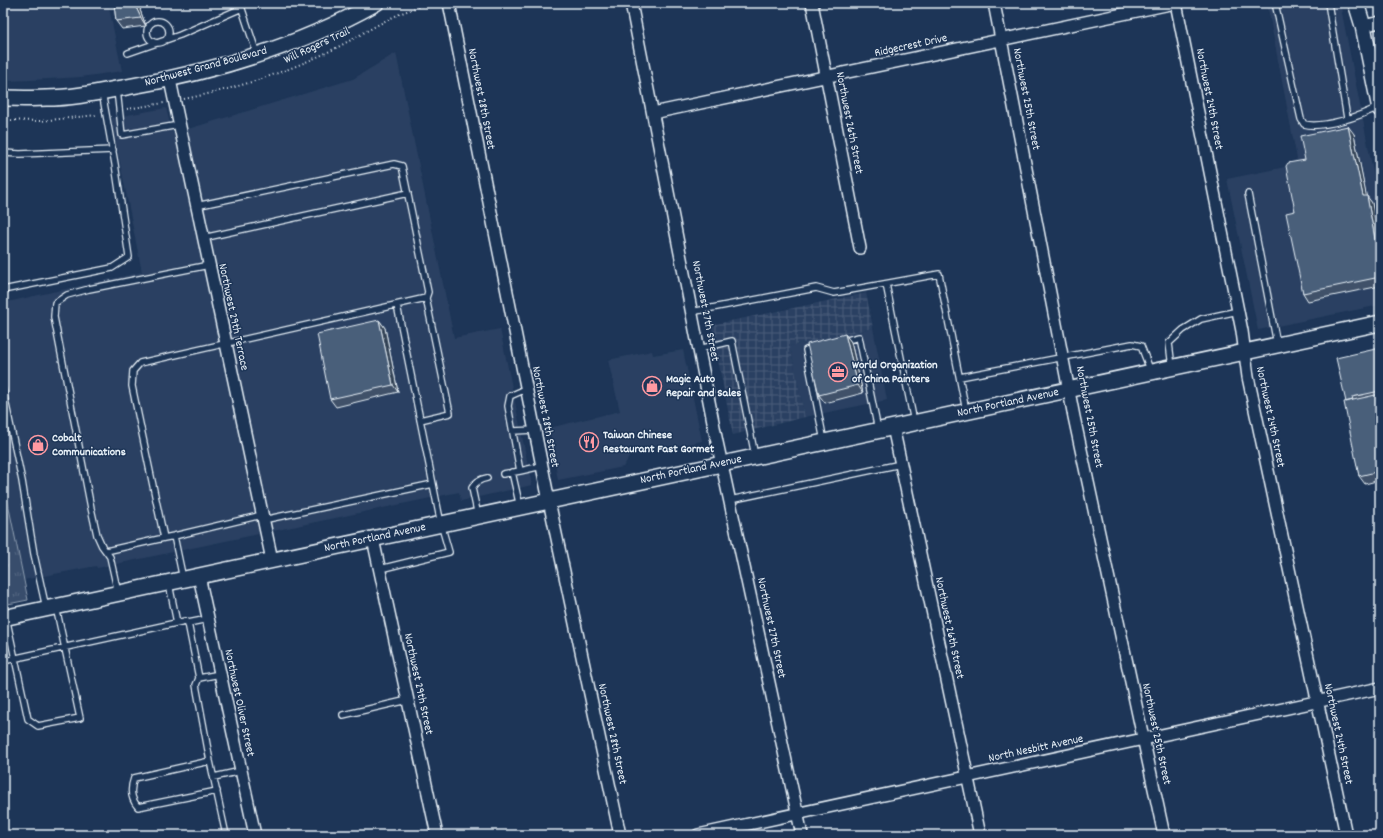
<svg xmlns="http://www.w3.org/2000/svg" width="1383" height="838" font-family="Dekko,sans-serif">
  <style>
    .built { fill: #2a4162 }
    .industrial { fill: url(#industrial-grid) }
    .park { fill: url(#park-tufts); stroke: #909fb2 }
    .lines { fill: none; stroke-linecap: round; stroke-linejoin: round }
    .lane-casing { stroke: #e8f1f8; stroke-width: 8 }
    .street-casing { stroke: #e8f1f8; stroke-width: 14 }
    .secondary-casing { stroke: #e8f1f8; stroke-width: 18 }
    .path { stroke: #e8f1f8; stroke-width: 2; stroke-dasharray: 1 3; stroke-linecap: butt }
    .lane { stroke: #1d3557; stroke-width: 5.5 }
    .street { stroke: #1d3557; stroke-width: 11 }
    .secondary { stroke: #1d3557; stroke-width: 15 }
    .wall { fill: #3f5169; stroke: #e8f1f8 }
    .shaded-wall { fill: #334255; stroke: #e8f1f8 }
    .building { fill: #495e7a; stroke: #e8f1f8 }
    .labels { text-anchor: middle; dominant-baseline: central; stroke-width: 3; stroke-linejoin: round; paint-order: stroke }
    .street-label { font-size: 12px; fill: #e8f1f8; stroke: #1d3557 }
    .poi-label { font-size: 12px; font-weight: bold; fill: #e8f1f8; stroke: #1d3557; text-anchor: start }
  </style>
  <defs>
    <pattern id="industrial-grid" width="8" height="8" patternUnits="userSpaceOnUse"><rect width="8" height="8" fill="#2a4162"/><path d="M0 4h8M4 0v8" fill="none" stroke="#495d79"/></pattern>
    <pattern id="park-tufts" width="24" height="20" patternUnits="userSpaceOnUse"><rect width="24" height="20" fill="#374d6c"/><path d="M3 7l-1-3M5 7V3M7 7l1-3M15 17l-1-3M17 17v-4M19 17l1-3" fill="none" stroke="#546782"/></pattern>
  </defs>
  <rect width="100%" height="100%" fill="#1d3557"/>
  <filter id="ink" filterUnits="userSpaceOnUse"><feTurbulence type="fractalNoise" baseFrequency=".025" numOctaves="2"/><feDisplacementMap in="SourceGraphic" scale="8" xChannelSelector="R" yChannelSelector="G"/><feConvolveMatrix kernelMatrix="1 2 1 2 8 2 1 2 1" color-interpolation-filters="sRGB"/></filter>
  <g filter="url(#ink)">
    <!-- built -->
    <path class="built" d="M3,3H108L122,71L81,77L31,80L3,81Z
      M1267,3H1340L1380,207V305L1258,330L1227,179L1285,167L1297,159Z
      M396,53L454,338L500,329L532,485L461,501L459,492L97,568L96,566L23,580L3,479V303L142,272L111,118L166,108L172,132L188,129L353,79Z
      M873,328L887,400L805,417L790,346Z
      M683,350L702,441L630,456L623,467L558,480L549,428L620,411L608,360L652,351L653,355Z"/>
    <!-- industrial -->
    <path class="industrial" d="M866,293L873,328L790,346L805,417L733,435L711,325Z"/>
    <!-- park -->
    <path class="park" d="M3,479L28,600L3,605Z"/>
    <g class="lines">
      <defs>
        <path id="lane" d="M240,3L257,54
          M1275,3L1301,119L1304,124C1322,129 1361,116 1378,107
          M1328,3L1347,118
          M147 32a11 11 0 1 1 22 0a11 11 0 1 1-22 0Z
          M128,53L180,35L242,8
          M1370,59L1380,57
          M117,90L122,135L179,125
          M3,153L20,154L113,150
          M1248,194L1277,344
          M203,238L408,193
          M886,284L914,422
          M3,290L112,268L129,257L115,164L102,92
          M691,312L816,288L834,293L939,274L966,411
          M843,341L859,337L878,430
          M815,347L806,350L824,441
          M699,349L732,341L755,456
          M1172,367L1169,343L1183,330L1201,319L1238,311
          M960,377L1132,344L1141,346L1151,372
          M526,389L510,396L508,406L520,471L542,466
          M3,390L22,481L34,554L46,608
          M420,420L450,413L426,298
          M513,431L535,430
          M512,472L520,507
          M503,474L520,471
          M730,500L901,464
          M478,516L472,488C475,482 481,479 487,478
          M263,520L433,484
          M174,536L164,538L132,386L133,371L140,363L426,298L428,292L402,166L394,164L196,206
          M106,551L164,538
          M380,569L449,552L441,524L397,305
          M183,579L174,536L262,515
          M169,584L177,623
          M118,593L110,557L102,546L97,535L91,508L54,317L55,303L67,295L89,289L209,265
          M6,617L28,719L38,726L80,718L56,607
          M188,623L208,619
          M3,661L185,621L188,623L199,678L196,685L210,761L226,835
          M199,678L220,674
          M343,715L408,700
          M210,761L134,778C130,789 130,798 138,807L217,791
          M214,777L241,771"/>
        <path id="street" d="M449,3L549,501L620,835
          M631,3L717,442L802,835
          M812,3L860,248
          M994,3L1074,417L1164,835
          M1176,3L1242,331L1248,377L1346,835
          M1363,26L1380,22
          M170,80L272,560
          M653,113L1175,3
          M893,427L980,835
          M373,539L437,835
          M199,576L255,835
          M698,835L1380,688"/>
        <path id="secondary" d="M1356,3L1363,26L1380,109
          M3,98C17,98 31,99 46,98C73,98 100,92 127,87C213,72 300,46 376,3
          M3,618L1380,323"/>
      </defs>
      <!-- lane casing -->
      <use href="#lane" class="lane-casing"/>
      <!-- street casing -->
      <use href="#street" class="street-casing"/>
      <!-- secondary casing -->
      <use href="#secondary" class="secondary-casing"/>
      <!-- path -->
      <path class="path" d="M184,99C235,89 285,73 332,50C352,40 371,28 391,18C403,12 415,8 428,3
        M127,109L164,103
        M3,120L40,121L97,115"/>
      <!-- lane -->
      <use href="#lane" class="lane"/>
      <!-- street -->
      <use href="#street" class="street"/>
      <!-- secondary -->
      <use href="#secondary" class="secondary"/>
    </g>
    <!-- wall -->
    <path class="wall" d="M114,3H148L142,6L140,10L146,26L122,29L116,21Z
      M1354,134L1366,196L1372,203L1380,244V286L1308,301L1303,293L1295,211L1305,160Z
      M379,320L385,328L398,392L336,407L330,399Z
      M845,334L851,342L863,393L825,403L819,395Z
      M1380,348V480L1365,484L1359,476L1346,402Z"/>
    <!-- shaded-wall -->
    <path class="shaded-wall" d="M134,3H140L142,6L140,10L146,26L141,18Z
      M1348,126L1354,134L1368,204L1363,196Z
      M1367,196L1372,203L1380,244V266Z
      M379,320L385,328L398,392L393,385Z
      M845,334L851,342L863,393L858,385Z"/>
    <!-- building -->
    <path class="building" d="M114,3H134L141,18L116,21Z
      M1348,126L1363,196H1367L1380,266V277L1303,293L1286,213L1295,211L1286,166L1288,163L1305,160L1300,136Z
      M379,320L393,385L330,399L317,334Z
      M845,334L858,385L819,395L807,344Z
      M1380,348V391L1352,397L1353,400L1346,402L1336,358Z
      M1380,394V471L1359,476L1344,402Z"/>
  </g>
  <!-- icons -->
  <defs>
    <symbol id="office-ring" viewBox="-11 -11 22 22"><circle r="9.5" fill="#1d3557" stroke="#ff9aa2" stroke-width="1.5"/><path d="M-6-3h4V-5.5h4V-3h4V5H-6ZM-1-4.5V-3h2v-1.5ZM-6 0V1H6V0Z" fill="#ff9aa2"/></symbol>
    <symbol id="shop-ring" viewBox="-11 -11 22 22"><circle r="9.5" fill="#1d3557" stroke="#ff9aa2" stroke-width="1.5"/><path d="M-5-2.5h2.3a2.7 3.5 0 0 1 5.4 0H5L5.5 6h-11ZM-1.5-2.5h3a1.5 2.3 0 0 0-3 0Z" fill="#ff9aa2"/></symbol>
    <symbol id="restaurant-ring" viewBox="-11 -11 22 22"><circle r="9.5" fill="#1d3557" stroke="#ff9aa2" stroke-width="1.5"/><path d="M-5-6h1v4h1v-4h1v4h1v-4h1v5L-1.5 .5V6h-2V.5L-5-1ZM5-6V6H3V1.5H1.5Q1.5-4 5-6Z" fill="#ff9aa2"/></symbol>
  </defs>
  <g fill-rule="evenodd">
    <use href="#office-ring" x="827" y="361" width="22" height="22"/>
    <use href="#shop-ring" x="641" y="375" width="22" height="22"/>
    <use href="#restaurant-ring" x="578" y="431" width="22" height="22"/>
    <use href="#shop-ring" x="27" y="434" width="22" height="22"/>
  </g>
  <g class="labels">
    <!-- street labels -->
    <g class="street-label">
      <text transform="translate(317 46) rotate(-25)">Will Rogers Trail</text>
      <text transform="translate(911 46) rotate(-12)">Ridgecrest Drive</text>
      <text transform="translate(206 67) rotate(-15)">Northwest Grand Boulevard</text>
      <text transform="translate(481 99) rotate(79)">Northwest 28th Street</text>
      <text transform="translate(1026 99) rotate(79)">Northwest 25th Street</text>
      <text transform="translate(1209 99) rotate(79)">Northwest 24th Street</text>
      <text transform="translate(849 123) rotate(79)">Northwest 26th Street</text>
      <text transform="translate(705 311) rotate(79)">Northwest 27th Street</text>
      <text transform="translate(233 317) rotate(78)">Northwest 29th Terrace</text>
      <text transform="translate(1008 403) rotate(-12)">North Portland Avenue</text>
      <text transform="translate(545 417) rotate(79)">Northwest 28th Street</text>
      <text transform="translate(1089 417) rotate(79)">Northwest 25th Street</text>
      <text transform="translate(1270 417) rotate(78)">Northwest 24th Street</text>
      <text transform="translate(691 470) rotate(-12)">North Portland Avenue</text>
      <text transform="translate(375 538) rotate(-12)">North Portland Avenue</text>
      <text transform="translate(771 628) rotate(78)">Northwest 27th Street</text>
      <text transform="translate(949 628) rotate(78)">Northwest 26th Street</text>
      <text transform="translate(418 684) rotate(78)">Northwest 29th Street</text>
      <text transform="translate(239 703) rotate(78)">Northwest Oliver Street</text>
      <text transform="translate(612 734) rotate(78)">Northwest 28th Street</text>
      <text transform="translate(1156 734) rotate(78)">Northwest 25th Street</text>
      <text transform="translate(1338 734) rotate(78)">Northwest 24th Street</text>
      <text transform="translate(1036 749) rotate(-12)">North Nesbitt Avenue</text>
    </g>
    <!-- poi labels -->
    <g class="poi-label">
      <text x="852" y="365">World Organization<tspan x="852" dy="14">of China Painters</tspan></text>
      <text x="666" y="379">Magic Auto<tspan x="666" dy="14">Repair and Sales</tspan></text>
      <text x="603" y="435">Taiwan Chinese<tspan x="603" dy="14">Restaurant Fast Gormet</tspan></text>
      <text x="52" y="438">Cobalt<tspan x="52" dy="14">Communications</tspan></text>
    </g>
  </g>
  <!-- margin -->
  <rect width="1383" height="838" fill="none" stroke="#1d3557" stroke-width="16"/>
  <rect x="8" y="8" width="1367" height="822" fill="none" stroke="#e8f1f8" stroke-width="1.5" filter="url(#ink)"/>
</svg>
